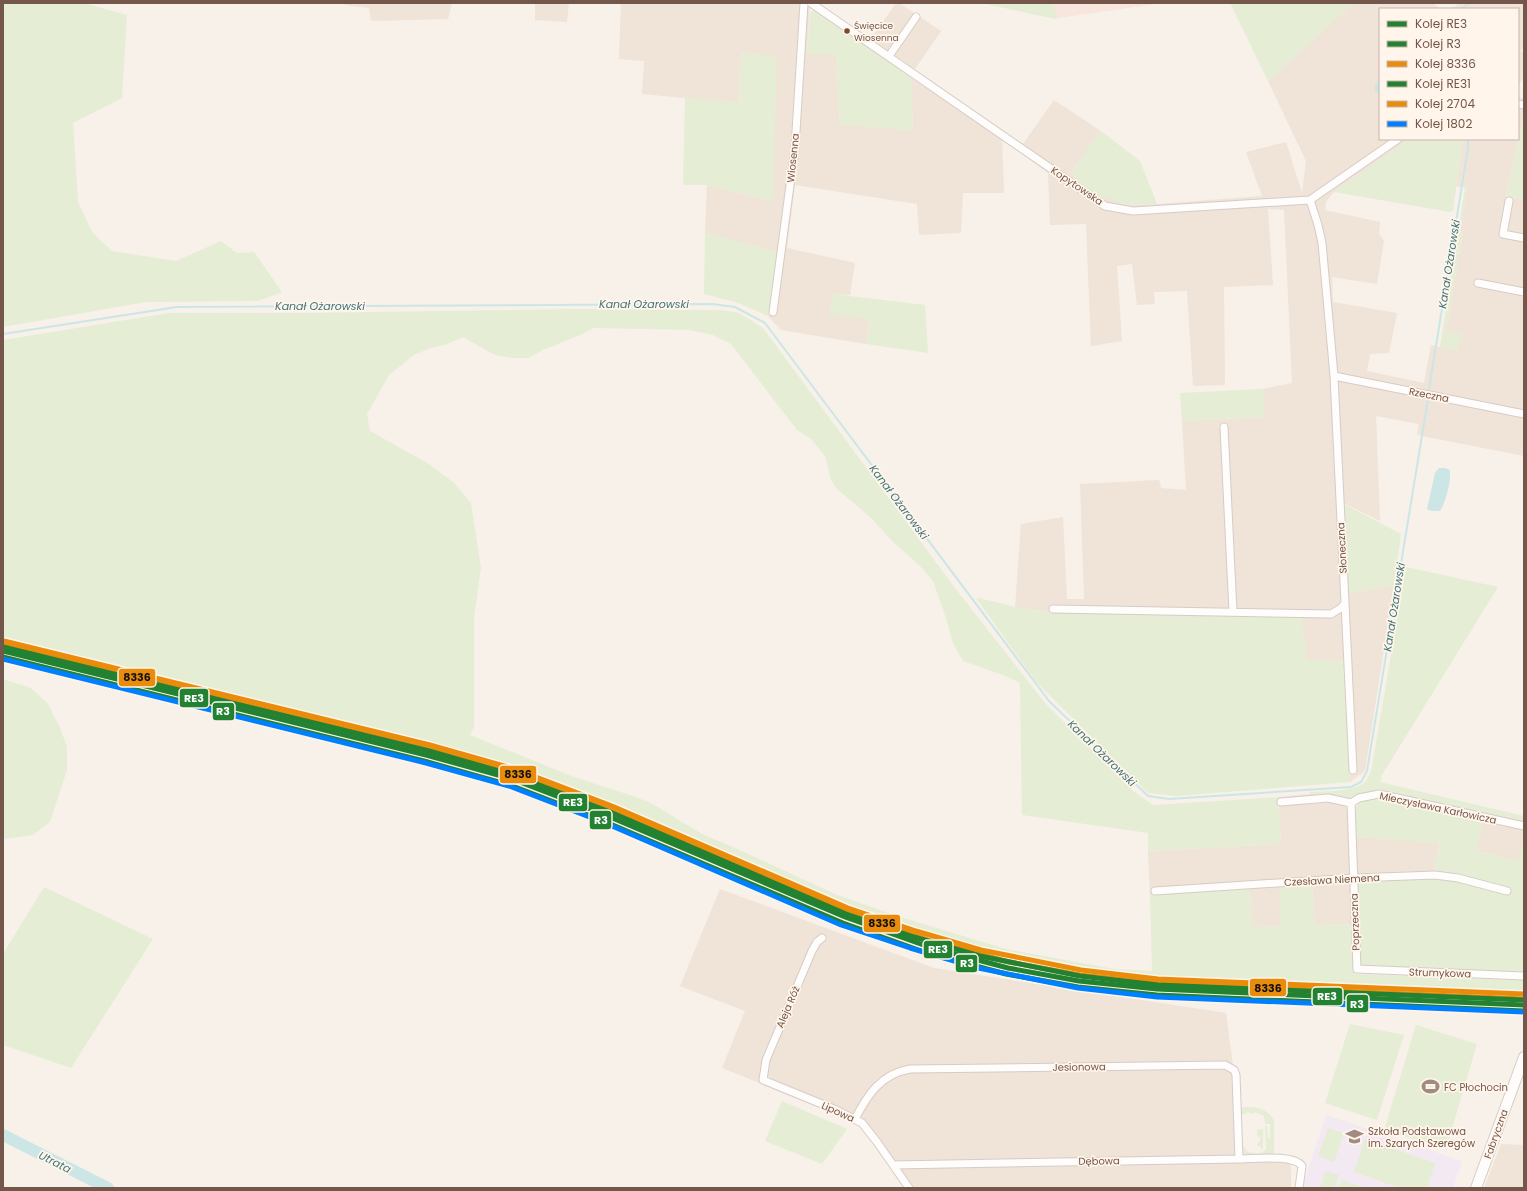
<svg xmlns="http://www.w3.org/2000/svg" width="1527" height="1191" font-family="Poppins,sans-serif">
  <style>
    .residential { fill: #f0e3d7 }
    .commercial { fill: #f7e5de }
    .education { fill: #f2e9f2 }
    .green { fill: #e5edd5 }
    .water { fill: #cce6e6 }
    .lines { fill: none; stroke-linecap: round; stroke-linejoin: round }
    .stream { stroke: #cce6e6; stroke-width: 2 }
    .river { stroke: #cce6e6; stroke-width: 12 }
    .minor-casing { stroke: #d5ccc7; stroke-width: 9 }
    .secondary-casing { stroke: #d6ccc6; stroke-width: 12 }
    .minor { stroke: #fefdfc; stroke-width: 7 }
    .secondary { stroke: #fefdfc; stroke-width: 10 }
    .rail-1-casing { stroke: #fff5eb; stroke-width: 8 }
    .rail-2-casing { stroke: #fff5eb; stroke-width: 8 }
    .rail-3-casing { stroke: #fff5eb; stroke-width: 8 }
    .rail-4-casing { stroke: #fff5eb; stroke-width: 8 }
    .rail-5-casing { stroke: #fff5eb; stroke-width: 8 }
    .rail-6-casing { stroke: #fff5eb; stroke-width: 8 }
    .rail-1 { stroke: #238132; stroke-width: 5 }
    .rail-2 { stroke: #238132; stroke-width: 5 }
    .rail-3 { stroke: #ea8c0b; stroke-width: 5 }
    .rail-4 { stroke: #238132; stroke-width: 5 }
    .rail-5 { stroke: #ea8c0b; stroke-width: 5 }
    .rail-6 { stroke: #0080ff; stroke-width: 5 }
    .bus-dot { fill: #7a4b2a; stroke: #fff5eb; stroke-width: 1.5 }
    .labels { text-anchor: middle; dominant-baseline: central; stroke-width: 3.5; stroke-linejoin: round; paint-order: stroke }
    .bus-label { font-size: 9px; fill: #74564a; stroke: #fff5eb; text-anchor: start }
    .street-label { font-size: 10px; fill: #74564a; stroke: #fff5eb }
    .poi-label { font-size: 10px; fill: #74564a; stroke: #fff5eb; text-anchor: start }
    .water-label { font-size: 11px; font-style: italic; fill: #3f7579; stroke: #fff5eb }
    .line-badge { stroke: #fff5eb; stroke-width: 1.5 }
    .badge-label { font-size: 11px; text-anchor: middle; font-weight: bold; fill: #fff }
    .pale-badge-label { font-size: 11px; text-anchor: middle; font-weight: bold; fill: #111 }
  </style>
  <rect width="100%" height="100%" fill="#f7f1ea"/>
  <!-- residential -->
  <path class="residential" d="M345,3H452L448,19L371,21L369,8L345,5Z
    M535,3H569L567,22L535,20Z
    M621,3H810L807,54H836L840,124L913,130L911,78L1002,139L1004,193H963L961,233L919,235L917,204L795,185L787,248L855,263L850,295L833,294L870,320L866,344L781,330L768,316L779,252L705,233L707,185L773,201L741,54L738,103L642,94L644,61L619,59Z
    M896,3H899L941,31L915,69L871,39Z
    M1353,3H1433L1440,9H1380V139H1410L1334,192L1326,202L1325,210L1380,222L1379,234L1384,241L1377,284L1332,277L1333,302L1397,313L1389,353L1370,354L1367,371L1424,383L1431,345L1458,350L1446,331L1463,232L1460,231L1467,188L1456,186L1463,139H1518V97L1524,98V114L1506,196L1524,199V456L1417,435L1419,424L1376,416L1380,521L1343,503L1349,593L1394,585L1365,771L1350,782L1343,660H1306L1050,612L1015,607L1021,524L1063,517L1067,599H1084L1080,484L1159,480L1161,488L1186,490L1182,421L1264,417L1263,389L1292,383L1284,210L1268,209L1273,285L1224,287L1225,385L1193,386L1187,291L1154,292L1155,304L1137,305L1132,264L1117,266L1122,341L1091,346L1086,224L1050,225L1048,173L1018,151L1054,100L1101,131L1070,174L1125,205L1157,204L1262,196L1246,152L1286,142L1302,193L1306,161L1268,81Z
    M1459,3H1524V47L1521,51L1524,53V77L1518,85V9H1450L1455,7Z
    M1310,794L1311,804L1333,802L1346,807L1348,812L1352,924L1315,925L1312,885L1280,887L1282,926L1252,928L1250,889L1150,895L1148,851L1281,844L1278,797Z
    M1483,820L1524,830V839L1519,861L1476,851Z
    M1356,837L1440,842L1434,871L1357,873Z
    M720,889L934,968L1226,1013L1234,1073L1235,1161H1291V1188H904L865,1131L849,1119L722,1068L745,1011L680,986Z
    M1501,1144L1524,1145V1188H1484Z"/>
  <!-- commercial -->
  <path class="commercial" d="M1052,3H1163L1059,18Z"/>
  <!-- education -->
  <path class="education" d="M1326,1115L1462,1161L1453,1188H1302Z"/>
  <!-- green -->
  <path class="green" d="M3,3H84L127,15L122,98L73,123L78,202L92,232L112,251L176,261L221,241L237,253L254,252L282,292L258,301L146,302L3,327Z
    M981,3H1052L1059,18L1055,19Z
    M1230,3H1353L1268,81Z
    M813,10L818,11L911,78L913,131L840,124L836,55L807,54L810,13Z
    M741,52L777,57L773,201L707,185H683L685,97L738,103Z
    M1524,114V199L1506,196Z
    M1101,131L1140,161L1157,204L1125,205L1092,193L1070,174Z
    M1410,139H1463L1453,210L1450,212L1334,192Z
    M1465,188H1467L1460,231L1463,232L1446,331L1461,334L1458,350L1440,347Z
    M705,233L779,252L768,316L738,303L704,294Z
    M833,294L925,305L928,353L866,344L870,320L829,314Z
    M570,309L722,310L739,313L763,328L955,588L1045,703L1133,791L1153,805L1278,797L1281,844L1148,851V833L1022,815L1020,683L1003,675L963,661L953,643L945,615L933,581L920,566L892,541L871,518L837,489L831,480L825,456L811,439L797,430L731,344L713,335L689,330L594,328L580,335L543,350L528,358H512L495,355L463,337L447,344L428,349L414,355L389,375L367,414L370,431L429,464L453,482L471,503L481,568L474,618V727L470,735L574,777L630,795L651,803L702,834L733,847L835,894L894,915L1006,949L1114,969L1152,971L1150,895L1250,889L1252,927L1281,926L1279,887L1312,884L1315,925L1352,924L1354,974L1524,980V998L1155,979L1061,970L989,953L872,919L568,790L461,750L3,640V340L169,313H306Z
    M1263,389L1264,417L1182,421L1180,393Z
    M1342,503L1401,534L1394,585L1349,593Z
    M1406,567L1498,587L1382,775L1380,782L1524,816V824L1377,793L1352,799L1338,796L1310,797L1309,792C1323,791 1357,792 1366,781C1369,777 1371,771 1372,766Z
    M976,598H979L1015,607L1050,612L1302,617L1307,660H1343L1350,782L1177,796L1148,793L1037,683Z
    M3,679L31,688L48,704L60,728L67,747V770L50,822L33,835L3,839Z
    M1380,799L1483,820L1476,851L1518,861L1524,839V974L1361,966L1358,963L1357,873L1434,871L1440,843L1356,837V807L1361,801Z
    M44,887L153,939L71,1068L3,1045V954Z
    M1350,1024L1404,1035L1377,1120L1325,1103Z
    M1416,1025L1477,1044L1446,1149L1384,1130Z
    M782,1101L847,1129L822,1164L765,1141Z
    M1239,1107C1253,1107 1267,1106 1274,1121V1156H1247L1241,1152L1242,1146L1245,1148L1248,1152C1254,1153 1262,1155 1266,1149L1265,1126H1267L1268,1138H1270V1124H1265L1264,1116L1255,1112L1252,1114L1248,1112L1242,1115L1241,1120Z
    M1328,1128L1344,1133L1334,1162L1318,1156Z
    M1263,1129V1148L1261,1150V1147L1257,1145L1261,1139L1257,1135V1130Z
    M1365,1139L1435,1163L1427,1188H1400L1354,1172Z
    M1325,1171L1339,1175L1334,1188H1320Z
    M1342,1180L1366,1188H1339Z"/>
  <!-- water -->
  <path class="water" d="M1379,79H1380V103L1379,94L1375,91V86Z
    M1439,468H1445L1450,470C1451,482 1446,501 1440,511H1431L1427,509L1435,473Z"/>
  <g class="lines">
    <!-- stream -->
    <path class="stream" d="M1461,9L1470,3
      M3,334L177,307L712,304L735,307L765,323L1049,701L1148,796L1169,799L1351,787L1361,782L1367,771L1428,399
      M1429,389L1468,148V139"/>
    <!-- river -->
    <path class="river" d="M3,1135L108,1188"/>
    <defs>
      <path id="minor" d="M811,3L1105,206L1133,211L1310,200L1398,139
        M889,56L916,17
        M1518,104L1524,105
        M1509,201L1503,234L1524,238
        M1478,283L1524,292
        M773,312L795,148L804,3
        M1334,376L1524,414
        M1224,427L1233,612
        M1345,603L1353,770
        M1053,609L1331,614L1341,608L1345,603L1334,376L1322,243L1318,225L1310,200
        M1281,802L1328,798L1351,803L1359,798L1379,794L1524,826
        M1351,803L1357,969L1524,976
        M1155,891L1354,878L1435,875L1458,878L1507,891
        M822,938L817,942L812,951L766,1060L763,1080L834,1109L862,1123L877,1142L909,1188
        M855,1119C868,1094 881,1074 910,1069L1225,1065L1234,1070L1236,1075L1239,1159
        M893,1165L1239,1159C1254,1159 1293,1154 1302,1166L1299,1188"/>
      <path id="secondary" d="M1476,1188L1524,1057"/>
    </defs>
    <!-- minor casing -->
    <use href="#minor" class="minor-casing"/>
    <!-- secondary casing -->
    <use href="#secondary" class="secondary-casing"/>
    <!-- minor -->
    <use href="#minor" class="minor"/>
    <!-- secondary -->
    <use href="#secondary" class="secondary"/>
    <defs>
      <path id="rail-1" d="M3,651L426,755L512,779L603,814L845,917L929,947L1008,968L1079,981L1157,989L1524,1005"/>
      <path id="rail-2" d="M3,657L424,761L510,785L601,820L843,923L927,953L1006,974L1078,987L1157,995L1524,1011"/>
      <path id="rail-3" d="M4,645L427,749L514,773L605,808L847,911L931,941L1009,962L1080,975L1157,983L1524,999"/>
      <path id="rail-4" d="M3,647L429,751L513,775L610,812L846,914L914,937L980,956L1080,976L1158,985L1524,1000"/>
      <path id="rail-5" d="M4,641L430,745L515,769L612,806L848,908L916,931L981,950L1081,970L1158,979L1524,994"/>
      <path id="rail-6" d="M3,659L426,763L509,786L605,823L841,925L910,948L978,968L1078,988L1157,997L1524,1012"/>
    </defs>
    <!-- rail-1 casing -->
    <use href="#rail-1" class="rail-1-casing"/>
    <!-- rail-2 casing -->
    <use href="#rail-2" class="rail-2-casing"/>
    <!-- rail-3 casing -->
    <use href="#rail-3" class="rail-3-casing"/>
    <!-- rail-4 casing -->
    <use href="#rail-4" class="rail-4-casing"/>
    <!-- rail-5 casing -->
    <use href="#rail-5" class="rail-5-casing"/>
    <!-- rail-6 casing -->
    <use href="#rail-6" class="rail-6-casing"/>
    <!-- rail-1 -->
    <use href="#rail-1" class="rail-1"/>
    <!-- rail-2 -->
    <use href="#rail-2" class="rail-2"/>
    <!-- rail-3 -->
    <use href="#rail-3" class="rail-3"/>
    <!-- rail-4 -->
    <use href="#rail-4" class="rail-4"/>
    <!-- rail-5 -->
    <use href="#rail-5" class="rail-5"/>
    <!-- rail-6 -->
    <use href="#rail-6" class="rail-6"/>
  </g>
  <!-- icons -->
  <defs>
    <symbol id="stadium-bare" viewBox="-9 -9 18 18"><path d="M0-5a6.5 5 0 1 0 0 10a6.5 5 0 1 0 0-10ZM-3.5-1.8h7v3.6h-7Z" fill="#a28c82" stroke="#fff5eb" stroke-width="2.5" paint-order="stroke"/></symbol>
    <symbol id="school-bare" viewBox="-9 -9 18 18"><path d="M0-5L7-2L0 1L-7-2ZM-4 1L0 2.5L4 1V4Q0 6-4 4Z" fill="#a28c82" stroke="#fff5eb" stroke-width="2.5" paint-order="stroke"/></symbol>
  </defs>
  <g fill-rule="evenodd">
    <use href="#stadium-bare" x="1418" y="1074" width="25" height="25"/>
    <use href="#school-bare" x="1342" y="1124" width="25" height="25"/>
  </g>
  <!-- markers -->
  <circle class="bus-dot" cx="847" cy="31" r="3.5"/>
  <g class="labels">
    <!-- bus labels -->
    <g class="bus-label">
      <text x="854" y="26">Święcice<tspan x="854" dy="12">Wiosenna</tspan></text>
    </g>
    <!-- street labels -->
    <g class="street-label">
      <text transform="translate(793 158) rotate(-84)">Wiosenna</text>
      <text transform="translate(1077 186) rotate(34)">Kopytowska</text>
      <text transform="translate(1429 395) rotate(11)">Rzeczna</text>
      <text transform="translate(1342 548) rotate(-93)">Słoneczna</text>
      <text transform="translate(1438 808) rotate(12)">Mieczysława Karłowicza</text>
      <text transform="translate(1332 880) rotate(-3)">Czesława Niemena</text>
      <text transform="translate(1355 922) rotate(-92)">Poprzeczna</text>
      <text transform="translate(1440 973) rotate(2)">Strumykowa</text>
      <text transform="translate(788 1007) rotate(-67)">Aleja Róż</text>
      <text transform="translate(1079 1067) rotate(-1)">Jesionowa</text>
      <text transform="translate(838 1112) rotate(24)">Lipowa</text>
      <text transform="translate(1496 1134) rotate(-70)">Fabryczna</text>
      <text transform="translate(1099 1161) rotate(-1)">Dębowa</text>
    </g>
    <!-- poi labels -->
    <g class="poi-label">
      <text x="1444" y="1087">FC Płochocin</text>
      <text x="1368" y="1131">Szkoła Podstawowa<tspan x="1368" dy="12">im. Szarych Szeregów</tspan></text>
    </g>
    <!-- water labels -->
    <g class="water-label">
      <text transform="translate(1449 264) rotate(-81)">Kanał Ożarowski</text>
      <text x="644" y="304">Kanał Ożarowski</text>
      <text x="320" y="306">Kanał Ożarowski</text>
      <text transform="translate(899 502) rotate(53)">Kanał Ożarowski</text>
      <text transform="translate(1394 607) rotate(-81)">Kanał Ożarowski</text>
      <text transform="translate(1102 753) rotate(44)">Kanał Ożarowski</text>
      <text transform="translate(55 1162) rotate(27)">Utrata</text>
    </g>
  </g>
  <g class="line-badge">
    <rect x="118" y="668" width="38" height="19" rx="4" fill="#ea8c0b"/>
    <rect x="179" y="688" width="30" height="20" rx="4" fill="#238132"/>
    <rect x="212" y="702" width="23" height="19" rx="4" fill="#238132"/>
    <rect x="499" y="765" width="38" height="19" rx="4" fill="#ea8c0b"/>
    <rect x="558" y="793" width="30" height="19" rx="4" fill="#238132"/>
    <rect x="589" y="810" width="23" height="20" rx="4" fill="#238132"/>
    <rect x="863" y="914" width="38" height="19" rx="4" fill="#ea8c0b"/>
    <rect x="923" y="940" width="30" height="19" rx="4" fill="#238132"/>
    <rect x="955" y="954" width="23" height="19" rx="4" fill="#238132"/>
    <rect x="1249" y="978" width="38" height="19" rx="4" fill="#ea8c0b"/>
    <rect x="1312" y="987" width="31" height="19" rx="4" fill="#238132"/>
    <rect x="1346" y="994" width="23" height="19" rx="4" fill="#238132"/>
  </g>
  <g class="badge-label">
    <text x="194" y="702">RE3</text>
    <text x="223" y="715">R3</text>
    <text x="573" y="806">RE3</text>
    <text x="601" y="824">R3</text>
    <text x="938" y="953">RE3</text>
    <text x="967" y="967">R3</text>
    <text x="1327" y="1000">RE3</text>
    <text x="1357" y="1008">R3</text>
  </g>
  <g class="pale-badge-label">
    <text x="137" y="681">8336</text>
    <text x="518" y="778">8336</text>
    <text x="882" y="927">8336</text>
    <text x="1268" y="992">8336</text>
  </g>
  <!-- border -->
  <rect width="1527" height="1191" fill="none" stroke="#74564a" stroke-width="8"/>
  <!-- legend -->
  <rect x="1379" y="8" width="140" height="132" fill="#fff5eb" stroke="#c7b5ab"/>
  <rect x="1387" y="21" width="20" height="6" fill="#238132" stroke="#c7b5ab"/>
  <text x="1415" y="28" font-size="12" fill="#74564a">Kolej RE3</text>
  <rect x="1387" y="41" width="20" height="6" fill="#238132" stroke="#c7b5ab"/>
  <text x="1415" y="48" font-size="12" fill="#74564a">Kolej R3</text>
  <rect x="1387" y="61" width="20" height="6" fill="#ea8c0b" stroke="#c7b5ab"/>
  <text x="1415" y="68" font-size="12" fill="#74564a">Kolej 8336</text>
  <rect x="1387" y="81" width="20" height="6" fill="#238132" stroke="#c7b5ab"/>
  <text x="1415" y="88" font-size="12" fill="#74564a">Kolej RE31</text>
  <rect x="1387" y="101" width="20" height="6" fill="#ea8c0b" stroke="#c7b5ab"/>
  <text x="1415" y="108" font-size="12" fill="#74564a">Kolej 2704</text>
  <rect x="1387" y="121" width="20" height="6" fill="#0080ff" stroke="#c7b5ab"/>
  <text x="1415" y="128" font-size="12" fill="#74564a">Kolej 1802</text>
</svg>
